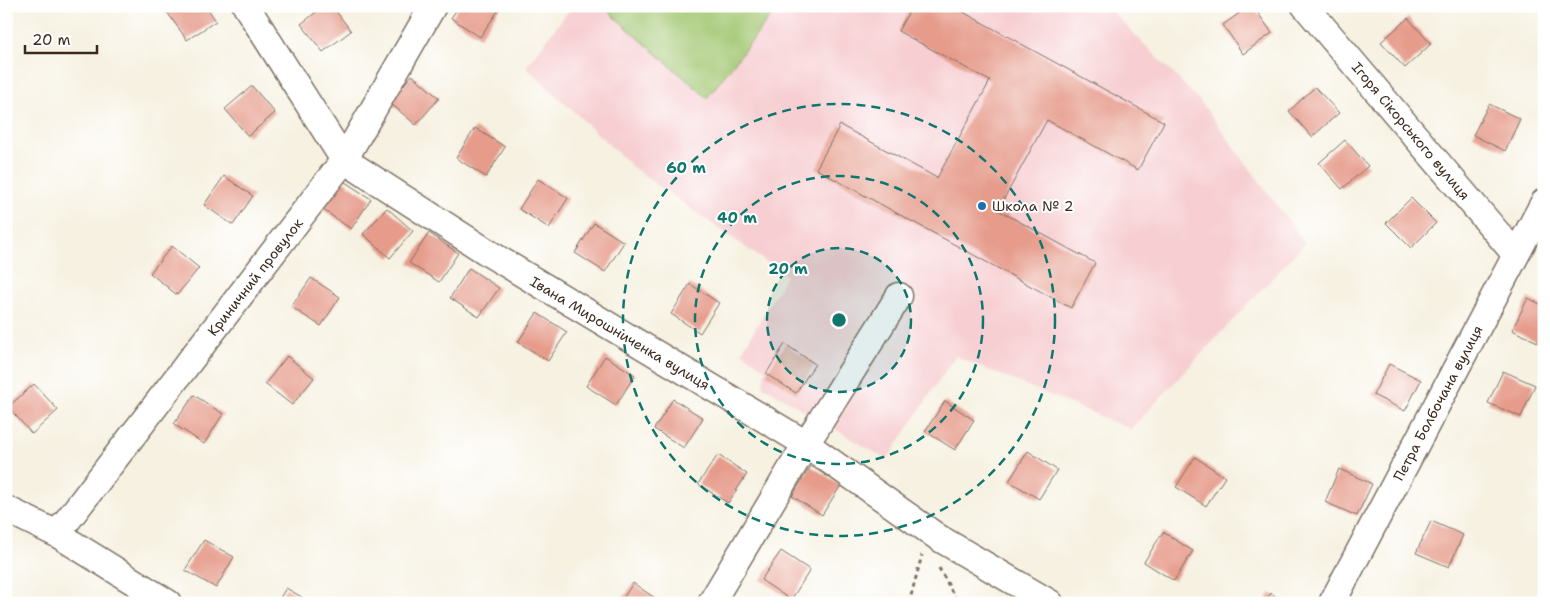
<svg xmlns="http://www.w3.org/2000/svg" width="1550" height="609" font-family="'Shantell Sans',sans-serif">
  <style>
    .built { fill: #f7cfd2 }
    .green { fill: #a1c670; stroke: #6e7847 }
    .building { fill: #e69b8b }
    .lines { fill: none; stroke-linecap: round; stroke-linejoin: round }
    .minor-casing { stroke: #7c7062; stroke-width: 29 }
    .path { stroke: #7c7062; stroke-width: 3; stroke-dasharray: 4 4; stroke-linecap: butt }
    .minor { stroke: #fff; stroke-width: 26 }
    .ring { fill: none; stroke: #0f766e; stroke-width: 2.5; stroke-dasharray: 9 6 }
    .poi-dot { fill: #1f6fb2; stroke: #fff; stroke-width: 2 }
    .labels { text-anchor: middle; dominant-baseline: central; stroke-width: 4; stroke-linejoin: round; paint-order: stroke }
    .street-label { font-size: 14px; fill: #3b2a1e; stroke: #fff }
    .poi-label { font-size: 14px; fill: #3b2a1e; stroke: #fff; text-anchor: start }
    .centre { fill: #0f766e; stroke: #fff; stroke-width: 2.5 }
    .ring-label { font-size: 15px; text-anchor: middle; font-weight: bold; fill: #0f766e; stroke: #fff; stroke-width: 4; stroke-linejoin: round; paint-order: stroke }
  </style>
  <rect width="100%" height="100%" fill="#fff"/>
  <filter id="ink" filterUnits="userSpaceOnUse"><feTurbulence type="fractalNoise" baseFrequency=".02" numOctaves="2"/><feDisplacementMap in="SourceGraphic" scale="10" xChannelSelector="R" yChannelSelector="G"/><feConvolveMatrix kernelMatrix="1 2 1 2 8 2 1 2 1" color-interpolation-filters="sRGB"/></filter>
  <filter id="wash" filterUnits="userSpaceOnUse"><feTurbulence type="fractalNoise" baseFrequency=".0096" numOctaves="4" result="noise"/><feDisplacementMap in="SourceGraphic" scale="20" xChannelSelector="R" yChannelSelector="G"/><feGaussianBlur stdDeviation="1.12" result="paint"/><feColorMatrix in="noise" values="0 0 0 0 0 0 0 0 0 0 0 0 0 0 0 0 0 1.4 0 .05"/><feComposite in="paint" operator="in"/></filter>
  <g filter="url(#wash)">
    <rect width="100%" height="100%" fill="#f6f1e1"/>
    <!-- built -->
    <path class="built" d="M572,6H1107L1200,101L1305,243L1131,429L955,356L887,460L763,386L765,369L742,352L786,276L635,169L526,67Z"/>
    <!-- green -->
    <path class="green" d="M602,6H779L707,98Z"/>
    <g id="blocks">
      <!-- building -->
      <path class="building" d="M175,6H206L216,21L187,40L167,12Z
        M324,6H332L351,31L323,52L301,24Z
        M459,6H497L500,8L480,37L451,18Z
        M912,6H952L1164,122L1138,170L1047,120L998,210L1095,263L1071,308L816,169L840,125L937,178L990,81L898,31Z
        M1249,6H1253L1272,33L1243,54L1223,25Z
        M1408,18L1431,44L1405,68L1381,42Z
        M412,75L439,98L416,125L389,102Z
        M252,86L275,113L248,136L225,109Z
        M1315,87L1339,113L1312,137L1289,111Z
        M1489,104L1520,119L1505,151L1473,135Z
        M475,128L505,147L486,177L456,158Z
        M1345,140L1368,166L1342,189L1319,163Z
        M224,176L253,196L233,225L204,205Z
        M538,179L568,198L549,228L519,209Z
        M342,180L371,199L351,229L322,209Z
        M1411,198L1436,223L1411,248L1386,223Z
        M387,208L413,231L390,258L363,234Z
        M594,223L624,242L605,272L575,253Z
        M429,233L458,253L439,282L409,263Z
        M172,246L199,268L177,295L150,273Z
        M469,268L499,288L479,317L450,298Z
        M311,278L340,297L321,326L291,307Z
        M690,284L719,303L700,333L671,314Z
        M1528,298L1544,306V345L1512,330Z
        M537,313L567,332L548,361L518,342Z
        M785,344L815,364L796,393L766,374Z
        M287,356L314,378L292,405L265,384Z
        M605,356L635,375L616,405L586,386Z
        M1389,364L1421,380L1405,411L1373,395Z
        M1503,371L1535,385L1521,417L1488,403Z
        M34,384L58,410L32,434L8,407Z
        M194,395L223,414L204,444L174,424Z
        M673,399L703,418L684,448L654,429Z
        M945,401L974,420L955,450L925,431Z
        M1028,451L1057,470L1039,499L1009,481Z
        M718,455L747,474L728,503L698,484Z
        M1195,457L1225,477L1206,506L1176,487Z
        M811,466L841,485L822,515L792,496Z
        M1339,469L1372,484L1357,516L1325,502Z
        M1431,521L1463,535L1449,567L1416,553Z
        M1163,532L1193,551L1174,581L1144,562Z
        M204,540L234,557L216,588L185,570Z
        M781,551L810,570L791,600L761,580Z
        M633,583L662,603H620Z
        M286,588L312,603H277Z
        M1271,593L1284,603H1264Z"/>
    </g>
  </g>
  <g filter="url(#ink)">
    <use href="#blocks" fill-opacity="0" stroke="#7c7062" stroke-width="1"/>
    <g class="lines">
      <defs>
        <path id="minor" d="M246,6L344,160L490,254L806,444L939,538L1050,603
          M1305,6L1516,255
          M6,509L57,534L168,603
          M57,534L344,160L433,6
          M711,603L806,444L899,296
          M1332,603L1544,202"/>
      </defs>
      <!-- minor casing -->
      <use href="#minor" class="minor-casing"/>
      <!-- path -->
      <path class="path" d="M939,568L958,603
        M909,603L922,555"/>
      <!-- minor -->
      <use href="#minor" class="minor"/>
    </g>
  </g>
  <!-- distance rings -->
  <circle cx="839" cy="320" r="72" fill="#0f766e" fill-opacity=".12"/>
  <g class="ring">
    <circle cx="839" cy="320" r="72"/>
    <circle cx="839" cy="320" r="144"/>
    <circle cx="839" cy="320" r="216"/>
  </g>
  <!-- markers -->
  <circle class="poi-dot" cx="982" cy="206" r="5"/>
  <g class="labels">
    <!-- street labels -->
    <g class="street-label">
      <text transform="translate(1411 131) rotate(50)">Ігоря Сікорського вулиця</text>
      <text transform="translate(255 277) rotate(-52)">Криничний провулок</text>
      <text transform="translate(620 333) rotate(31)">Івана Мирошниченка вулиця</text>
      <text transform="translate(1438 403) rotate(-62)">Петра Болбочана вулиця</text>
    </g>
    <!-- poi labels -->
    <g class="poi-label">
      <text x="992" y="206">Школа № 2</text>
    </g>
  </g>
  <circle cx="839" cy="320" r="8" class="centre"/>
  <g class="ring-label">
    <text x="686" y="173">60 m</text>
    <text x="737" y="223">40 m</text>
    <text x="788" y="274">20 m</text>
  </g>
  <!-- margin -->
  <rect width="1550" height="609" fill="none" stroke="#fff" stroke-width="25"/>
  <!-- scale -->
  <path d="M25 45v8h72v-8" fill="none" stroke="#3b2a1e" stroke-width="2.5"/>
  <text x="32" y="45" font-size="15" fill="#3b2a1e" stroke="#ffffff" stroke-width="4" paint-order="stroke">20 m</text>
</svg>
